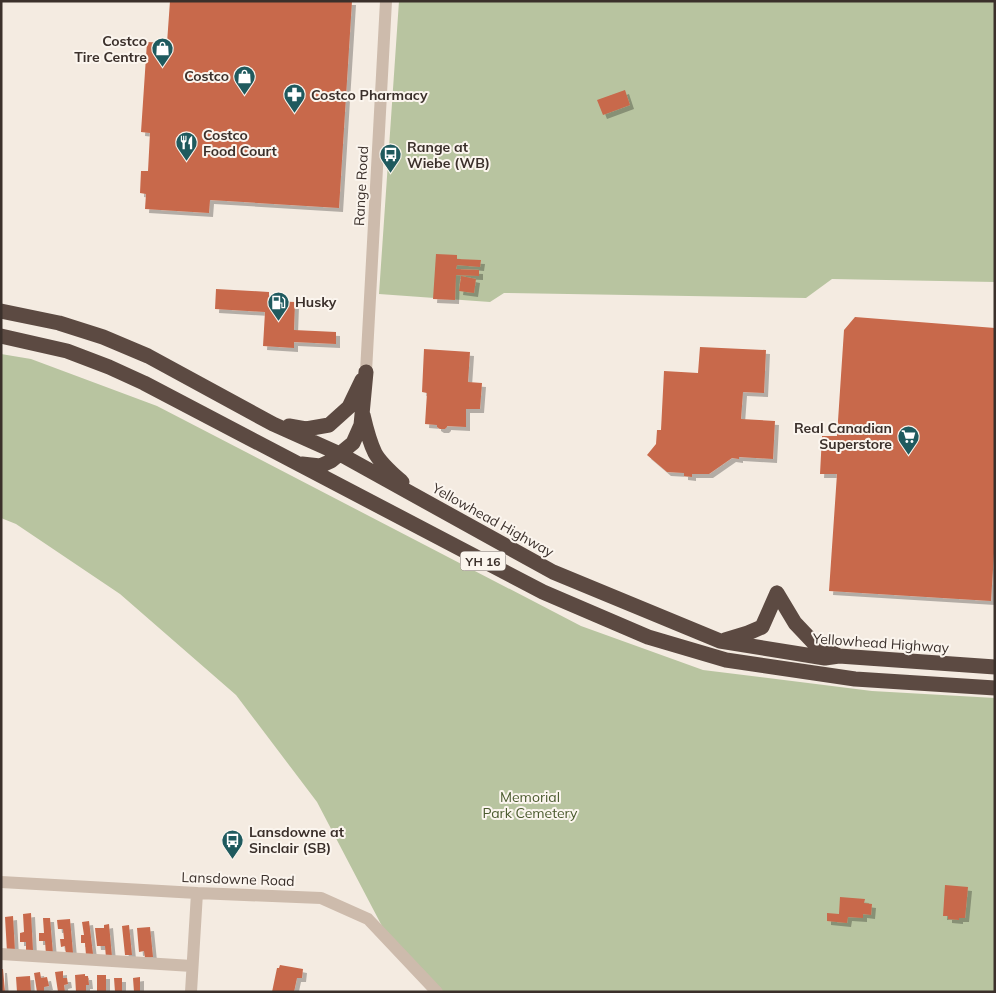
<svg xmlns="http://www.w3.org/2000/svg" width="996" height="993" font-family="Mulish,sans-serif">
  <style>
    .green { fill: #b8c4a0 }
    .building { fill: #c8694b; filter: url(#shadow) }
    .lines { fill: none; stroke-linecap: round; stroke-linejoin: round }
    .minor { stroke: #cdbbac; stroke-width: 12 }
    .highway { stroke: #5c4a42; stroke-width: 15 }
    .labels { text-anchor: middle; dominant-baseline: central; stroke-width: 4; stroke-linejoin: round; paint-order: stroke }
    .shield { fill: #fbf5ee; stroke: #756b66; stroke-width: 1 }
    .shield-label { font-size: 12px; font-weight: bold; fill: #3b302b }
    .poi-label { font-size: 14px; font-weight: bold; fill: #3b302b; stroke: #fbf5ee; text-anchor: start }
    .street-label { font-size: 14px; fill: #3b302b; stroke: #fbf5ee }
    .park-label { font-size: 14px; fill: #4a5a2e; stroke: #fbf5ee }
  </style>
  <defs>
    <filter id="shadow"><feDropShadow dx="4" dy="4" stdDeviation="0" flood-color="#0004"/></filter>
  </defs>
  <rect width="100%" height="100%" fill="#f4ebe1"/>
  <!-- green -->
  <path class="green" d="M399,1H995V282L832,279L806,298L504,293L490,302L379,294Z
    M1,354L31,359L157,406L581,626L703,670L872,691L995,698V992H442L383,928L317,802L236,695L120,594L16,524L1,518Z"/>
  <!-- building -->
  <path class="building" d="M170,1H352L339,208L210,200L209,213L145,209L146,194L140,193L141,171H148L150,133L141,132L147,42L167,43Z
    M625,90L630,105L603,115L597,100Z
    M436,254L457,255V259L481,260L480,267L457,265L456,269L479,270V276L456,275L455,300L433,299Z
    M461,276L476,279L474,293L459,291Z
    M216,289L269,292V301L295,302L294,330L336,332V344L294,342V348L263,346L265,312L215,309Z
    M855,317L995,328V537L991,601L829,591L837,474H820L822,436H837L844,330Z
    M700,347L766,350L764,393L743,392L741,419L775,421L773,459L739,457V459L732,458L709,474H692V477L684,476V473L667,472L647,455L656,444L657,430H661L664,371L698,373Z
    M424,349L470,352L468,382L482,383L480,409H466V427L447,426V427L445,429H440L437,427V425L425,424L427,393L422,392Z
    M945,885L968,887L965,918H959V920L948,919V916H943Z
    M840,897L865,899L864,903L872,904L871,915L863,914V918L848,917L847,923L827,921V913L839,914Z
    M31,913L33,951H26V942H20V933L24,932L23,914Z
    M13,916L15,952H7L5,917Z
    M43,918H50L53,954L46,955L45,941H39V933H44Z
    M70,919L73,953L66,954L65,946L61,947L60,939H64L63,929H58L57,920Z
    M89,921L93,954L86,955L85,943H81V935H84L82,922Z
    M109,924L112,957L106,958L105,946H97L95,928H104V925Z
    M129,925L132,955H125L122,926Z
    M150,927L153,957L145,958L144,951L139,952L137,928Z
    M280,965L303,969L302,978H297L294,992H272L277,968H279Z
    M1,969H3L5,992H1Z
    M63,971V978H67L68,984L64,985L65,992H58L55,972Z
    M40,972L41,978L47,977L49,986L44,987V992H37L34,973Z
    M85,974V976H88L89,985H86V992H76L75,975Z
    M97,975H106V992H97Z
    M30,976L31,992H17L16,977Z
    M140,977V992H134L133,978Z
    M114,978H122V992H115Z"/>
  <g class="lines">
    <!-- minor -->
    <path class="minor" d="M366,372L386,1
      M1,882L197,893L321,898L368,919L437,992
      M1,954L192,966
      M191,992L197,893"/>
    <!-- highway -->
    <path class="highway" d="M1,311L59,323L103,337L148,356L273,424L340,454L553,572L720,641L825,658L839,656L995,667
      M1,336L67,351L109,367L144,383L543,592L648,637L726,660L855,679L995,688
      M363,415C366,428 369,441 375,453C381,464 393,474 402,482
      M289,426L306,429L329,425L349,407L362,380
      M302,464L320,466L331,461L353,443L361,425L366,372
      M777,593L795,623L813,642L839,656
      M725,640L748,633L762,627L777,593"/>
  </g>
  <!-- icons -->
  <defs>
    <symbol id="shop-pin" viewBox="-11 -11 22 30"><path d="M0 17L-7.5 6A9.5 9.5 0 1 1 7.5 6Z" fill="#1f5a5e" stroke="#fbf5ee"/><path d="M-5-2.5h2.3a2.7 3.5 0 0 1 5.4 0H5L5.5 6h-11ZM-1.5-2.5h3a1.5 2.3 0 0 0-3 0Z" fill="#fff"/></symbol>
    <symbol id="pharmacy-pin" viewBox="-11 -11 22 30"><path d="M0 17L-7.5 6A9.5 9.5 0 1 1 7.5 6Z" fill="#1f5a5e" stroke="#fbf5ee"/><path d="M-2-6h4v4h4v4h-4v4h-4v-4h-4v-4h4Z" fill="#fff"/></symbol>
    <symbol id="restaurant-pin" viewBox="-11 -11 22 30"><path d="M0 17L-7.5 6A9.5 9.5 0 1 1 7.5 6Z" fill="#1f5a5e" stroke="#fbf5ee"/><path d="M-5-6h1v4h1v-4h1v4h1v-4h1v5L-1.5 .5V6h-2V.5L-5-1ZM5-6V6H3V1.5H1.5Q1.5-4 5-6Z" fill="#fff"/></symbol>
    <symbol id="bus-pin" viewBox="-11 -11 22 30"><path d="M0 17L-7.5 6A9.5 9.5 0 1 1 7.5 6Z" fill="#1f5a5e" stroke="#fbf5ee"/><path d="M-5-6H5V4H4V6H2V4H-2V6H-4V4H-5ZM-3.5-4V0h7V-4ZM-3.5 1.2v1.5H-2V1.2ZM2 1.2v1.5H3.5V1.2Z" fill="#fff"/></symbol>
    <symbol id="fuel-pin" viewBox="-11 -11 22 30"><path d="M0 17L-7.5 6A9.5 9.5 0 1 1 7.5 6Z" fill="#1f5a5e" stroke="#fbf5ee"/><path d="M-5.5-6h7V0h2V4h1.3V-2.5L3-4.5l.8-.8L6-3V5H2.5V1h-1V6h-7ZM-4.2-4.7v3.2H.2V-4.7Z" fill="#fff"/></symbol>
    <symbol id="supermarket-pin" viewBox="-11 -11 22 30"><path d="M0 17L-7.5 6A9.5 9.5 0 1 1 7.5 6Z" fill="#1f5a5e" stroke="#fbf5ee"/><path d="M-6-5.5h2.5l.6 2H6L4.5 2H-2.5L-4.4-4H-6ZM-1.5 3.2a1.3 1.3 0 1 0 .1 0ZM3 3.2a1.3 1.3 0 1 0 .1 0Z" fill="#fff"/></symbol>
  </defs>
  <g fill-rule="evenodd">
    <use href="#shop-pin" x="150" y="36" width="25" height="34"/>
    <use href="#shop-pin" x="232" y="64" width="25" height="34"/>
    <use href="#pharmacy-pin" x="282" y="82" width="25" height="34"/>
    <use href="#restaurant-pin" x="174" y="130" width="25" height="34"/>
    <use href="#bus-pin" x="378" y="142" width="25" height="34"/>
    <use href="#fuel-pin" x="266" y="290" width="25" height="34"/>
    <use href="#supermarket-pin" x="896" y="424" width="25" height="34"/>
    <use href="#bus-pin" x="220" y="828" width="25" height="34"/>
  </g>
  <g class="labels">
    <!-- shield labels -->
    <rect class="shield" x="460.5" y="551.5" width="45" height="19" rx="4"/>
    <g class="shield-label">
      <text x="483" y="561">YH 16</text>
    </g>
    <!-- poi labels -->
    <g class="poi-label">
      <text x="147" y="41" text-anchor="end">Costco<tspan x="147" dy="16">Tire Centre</tspan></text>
      <text x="229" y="76" text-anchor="end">Costco</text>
      <text x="311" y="95">Costco Pharmacy</text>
      <text x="203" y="135">Costco<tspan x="203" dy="16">Food Court</tspan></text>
      <text x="407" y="147">Range at<tspan x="407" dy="16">Wiebe (WB)</tspan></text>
      <text x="295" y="302">Husky</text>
      <text x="892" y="428" text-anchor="end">Real Canadian<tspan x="892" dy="16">Superstore</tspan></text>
      <text x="249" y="832">Lansdowne at<tspan x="249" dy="16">Sinclair (SB)</tspan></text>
    </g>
    <!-- street labels -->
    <g class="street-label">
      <text transform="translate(361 186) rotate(-87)">Range Road</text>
      <text transform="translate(493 520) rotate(29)">Yellowhead Highway</text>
      <text transform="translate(881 643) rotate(4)">Yellowhead Highway</text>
      <text transform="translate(238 879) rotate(2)">Lansdowne Road</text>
    </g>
    <!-- park labels -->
    <g class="park-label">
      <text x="530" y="797">Memorial<tspan x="530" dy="16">Park Cemetery</tspan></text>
    </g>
  </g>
  <!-- border -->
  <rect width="996" height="993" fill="none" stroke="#3b302b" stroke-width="5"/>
</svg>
